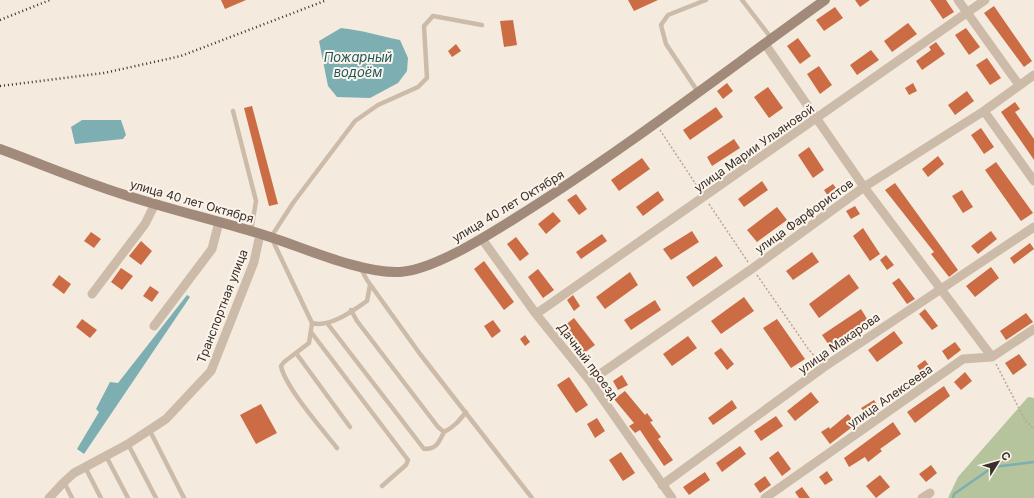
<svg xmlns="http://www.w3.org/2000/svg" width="1034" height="498" font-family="Inter,sans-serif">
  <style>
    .green { fill: #b5c49d }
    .water { fill: #7caeb2 }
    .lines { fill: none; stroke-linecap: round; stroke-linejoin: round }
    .stream { stroke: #7caeb2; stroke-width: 2.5 }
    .building { fill: #cb6c45 }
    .path { stroke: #b9a593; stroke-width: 1.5; stroke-dasharray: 2 2; stroke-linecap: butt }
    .lane { stroke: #cdbba9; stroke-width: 4.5 }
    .street { stroke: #cdbba9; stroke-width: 9 }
    .secondary { stroke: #a18a7a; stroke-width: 10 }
    .rail { stroke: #3a2f29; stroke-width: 2.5; stroke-dasharray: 1 3; stroke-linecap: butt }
    .labels { text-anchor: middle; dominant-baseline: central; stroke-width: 4; stroke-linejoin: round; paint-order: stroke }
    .street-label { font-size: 12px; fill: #3a2f29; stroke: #fbf4eb }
    .water-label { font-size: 13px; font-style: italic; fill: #1d565d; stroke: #fbf4eb }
  </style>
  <rect width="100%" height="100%" fill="#f4ebde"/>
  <!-- green -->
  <path class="green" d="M1028,397L1034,398V498H948L958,477Z"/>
  <!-- water -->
  <path class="water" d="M341,28C361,30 380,36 400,40L408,58L407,71L398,83L370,98L337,97L328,86L319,41Z
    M82,120H121L126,135L123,139L75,144L71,127Z
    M187,295L190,297L84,454L77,449L99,412L96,409L110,382L118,383Z"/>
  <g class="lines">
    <!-- stream -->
    <path class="stream" d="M953,498L954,494L993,467L1034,462"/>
  </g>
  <!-- building -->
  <path class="building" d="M221,0H246L225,9Z
    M628,0H658L634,11Z
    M855,0H870L860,7Z
    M930,0H946L954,12L943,19Z
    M994,6L1032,61L1024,67L984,13Z
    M835,7L843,18L824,31L816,20Z
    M513,20L517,45L504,47L500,21Z
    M908,23L917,34L892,52L884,41Z
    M966,28L980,47L969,55L955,35Z
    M798,38L811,56L800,64L787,46Z
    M936,42L945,54L922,70L916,61L931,50L929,47Z
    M456,44L461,51L452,57L448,51Z
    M871,50L879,60L857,75L850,65Z
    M987,58L1001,78L990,85L976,65Z
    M819,66L832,85L820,94L807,74Z
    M727,83L733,91L723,99L717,91Z
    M913,83L917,91L909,95L905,88Z
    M768,87L783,108L769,118L754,97Z
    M967,91L974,101L955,115L948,105Z
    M1015,102L1020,109L1015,112L1034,139V160L1001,112Z
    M252,106L278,204L269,206L244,108Z
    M716,107L723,117L690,140L683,130Z
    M981,128L994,147L984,154L971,135Z
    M734,139L740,148L712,166L707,157Z
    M809,147L824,170L813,178L798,155Z
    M938,156L944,164L928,177L922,169Z
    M642,158L650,169L619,191L611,180Z
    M996,162L1033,213L1021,221L985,170Z
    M762,181L768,190L744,207L738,199Z
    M895,183L958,270L949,277L931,254L934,252L885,190Z
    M833,184L839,192L830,199L824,190Z
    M962,190L973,207L963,213L952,196Z
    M658,191L664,200L643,216L636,207Z
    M576,194L587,209L579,215L567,200Z
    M855,206L860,214L851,219L846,211Z
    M777,207L787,220L757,242L747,230Z
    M553,212L561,221L546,234L538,224Z
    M863,228L880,254L870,261L853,236Z
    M692,231L699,242L671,260L663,249Z
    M991,231L997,239L978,254L971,246Z
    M91,232L101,239L94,248L84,241Z
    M602,234L607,241L581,259L576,252Z
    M516,237L529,254L520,261L507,244Z
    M141,241L152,251L141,265L129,256Z
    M1030,243L1034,249L1014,264L1010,258Z
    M812,252L819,262L793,280L786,271Z
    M886,255L894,265L887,270L880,260Z
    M716,256L723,266L693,287L686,277Z
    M484,261L514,302L504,310L474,269Z
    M991,267L999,278L975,297L966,286Z
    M121,268L133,276L122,290L111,282Z
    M538,269L554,290L543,298L528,277Z
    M630,272L638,285L605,309L596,297Z
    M849,274L859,288L819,318L809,304Z
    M59,275L71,284L64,294L52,285Z
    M899,278L915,299L907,304L892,283Z
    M150,286L159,292L152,302L143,296Z
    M573,295L580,306L574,311L567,300Z
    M744,297L754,311L721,334L711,321Z
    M655,300L661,310L631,330L624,320Z
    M861,309L869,322L831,348L822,335Z
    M925,309L938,326L932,330L919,314Z
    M1026,313L1033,322L1006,340L1000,331Z
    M574,318L595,345L584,353L564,326Z
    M82,319L97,330L90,338L76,327Z
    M777,319L805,359L791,368L763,328Z
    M493,320L501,331L492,338L484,326Z
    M894,331L903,343L877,362L868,350Z
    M525,335L530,342L525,346L520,339Z
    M688,336L697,348L672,366L663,354Z
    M955,342L961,350L948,360L942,351Z
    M721,348L734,364L727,370L714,353Z
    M1019,354L1027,365L1013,375L1005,363Z
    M925,360L933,371L924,377L917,366Z
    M965,372L972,381L961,390L954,382Z
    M622,375L628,385L618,390L613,381Z
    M569,377L588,405L576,413L557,385Z
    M944,386L950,396L915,423L907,412Z
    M625,391L645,415L647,413L653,421L650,422L661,437L658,439L673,460L664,466L640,430L635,433L629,426L634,423L614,399Z
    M811,392L819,402L795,421L787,411Z
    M732,400L737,408L713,425L708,418Z
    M874,400L878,406L866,414L861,408Z
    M261,404L277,433L256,444L240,415Z
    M848,414L856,424L830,444L821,432L829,427L830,429Z
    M776,416L783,426L761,441L754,431Z
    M597,418L605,431L595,438L587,424Z
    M893,422L901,434L880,449L882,451L868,462L865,457L849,467L844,458Z
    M740,446L746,454L722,472L716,463Z
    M778,451L791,469L782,476L769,458Z
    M621,452L635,473L623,481L609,460Z
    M931,465L937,473L926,482L919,474Z
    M827,471L833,480L825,485L819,477Z
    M705,472L710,480L689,495L683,487Z
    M880,475L890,487L876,498L866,486Z
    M765,476L771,485L760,493L754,484Z
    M802,487L810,498H799L795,492Z"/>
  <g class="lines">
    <!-- path -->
    <path class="path" d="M660,130L699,189
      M709,204L748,262
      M757,275L809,350L819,361
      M996,364L1025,420L1034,429"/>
    <!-- lane -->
    <path class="lane" d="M742,0L772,39
      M698,92L666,44L661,25L668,15L706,0
      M233,111L256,201L251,231
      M360,267L367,280L420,354L532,498
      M351,310L357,321L438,427L444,432C454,427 459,421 466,412
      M312,323C330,328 352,311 367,301L370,285
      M327,323L424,449C437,449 439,442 444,432
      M311,332L408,460L406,465L382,486
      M296,353L350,427
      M150,431L184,498
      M128,444L156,498
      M337,448C323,430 285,387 281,366L284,362L309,343L312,323L271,237L293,203L355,121L378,105L418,87L427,78L424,26L433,16L482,25
      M106,456L128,498
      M85,467L101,498
      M64,482L72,498"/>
    <!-- street -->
    <path class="street" d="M958,0L1019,85
      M765,44L864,187L992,357
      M984,111L1034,181
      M482,239L536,314L590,381L672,498
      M92,294L145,224L155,204
      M536,314L985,0
      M154,326L212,249L219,222
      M590,381L753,268L864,187L984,111L1034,75
      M662,485L824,367L1034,227
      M49,498L64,482L74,473L128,444L166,419L211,371L254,262L260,234
      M765,498L963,359L992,357L1034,329
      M922,498L930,493"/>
    <!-- secondary -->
    <path class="secondary" d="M0,149C41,164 81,181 122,194C168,209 215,220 261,234C300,246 361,274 400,272C434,270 488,235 517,217C624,150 723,73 825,0"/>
    <!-- rail -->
    <path class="rail" d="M0,20L50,0
      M0,86L104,73L181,56L327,0"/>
  </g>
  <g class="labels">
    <!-- street labels -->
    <g class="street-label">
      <text transform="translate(754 148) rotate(-35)">улица Марии Ульяновой</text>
      <text transform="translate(192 201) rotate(16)">улица 40 лет Октября</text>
      <text transform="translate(508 206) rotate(-31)">улица 40 лет Октября</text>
      <text transform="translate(804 216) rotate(-36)">улица Фарфористов</text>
      <text transform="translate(222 306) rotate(-69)">Транспортная улица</text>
      <text transform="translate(839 343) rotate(-35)">улица Макарова</text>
      <text transform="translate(588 361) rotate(53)">Дачный проезд</text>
      <text transform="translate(890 396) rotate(-35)">улица Алексеева</text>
    </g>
    <!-- water labels -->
    <g class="water-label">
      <text x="358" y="57">Пожарный<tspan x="358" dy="15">водоём</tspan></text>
    </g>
  </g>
  <!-- north arrow -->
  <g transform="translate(998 462) rotate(53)" stroke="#fbf4eb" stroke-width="3" paint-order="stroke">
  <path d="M0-3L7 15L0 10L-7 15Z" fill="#3a2f29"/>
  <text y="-6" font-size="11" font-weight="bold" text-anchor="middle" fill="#3a2f29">С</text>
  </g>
</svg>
